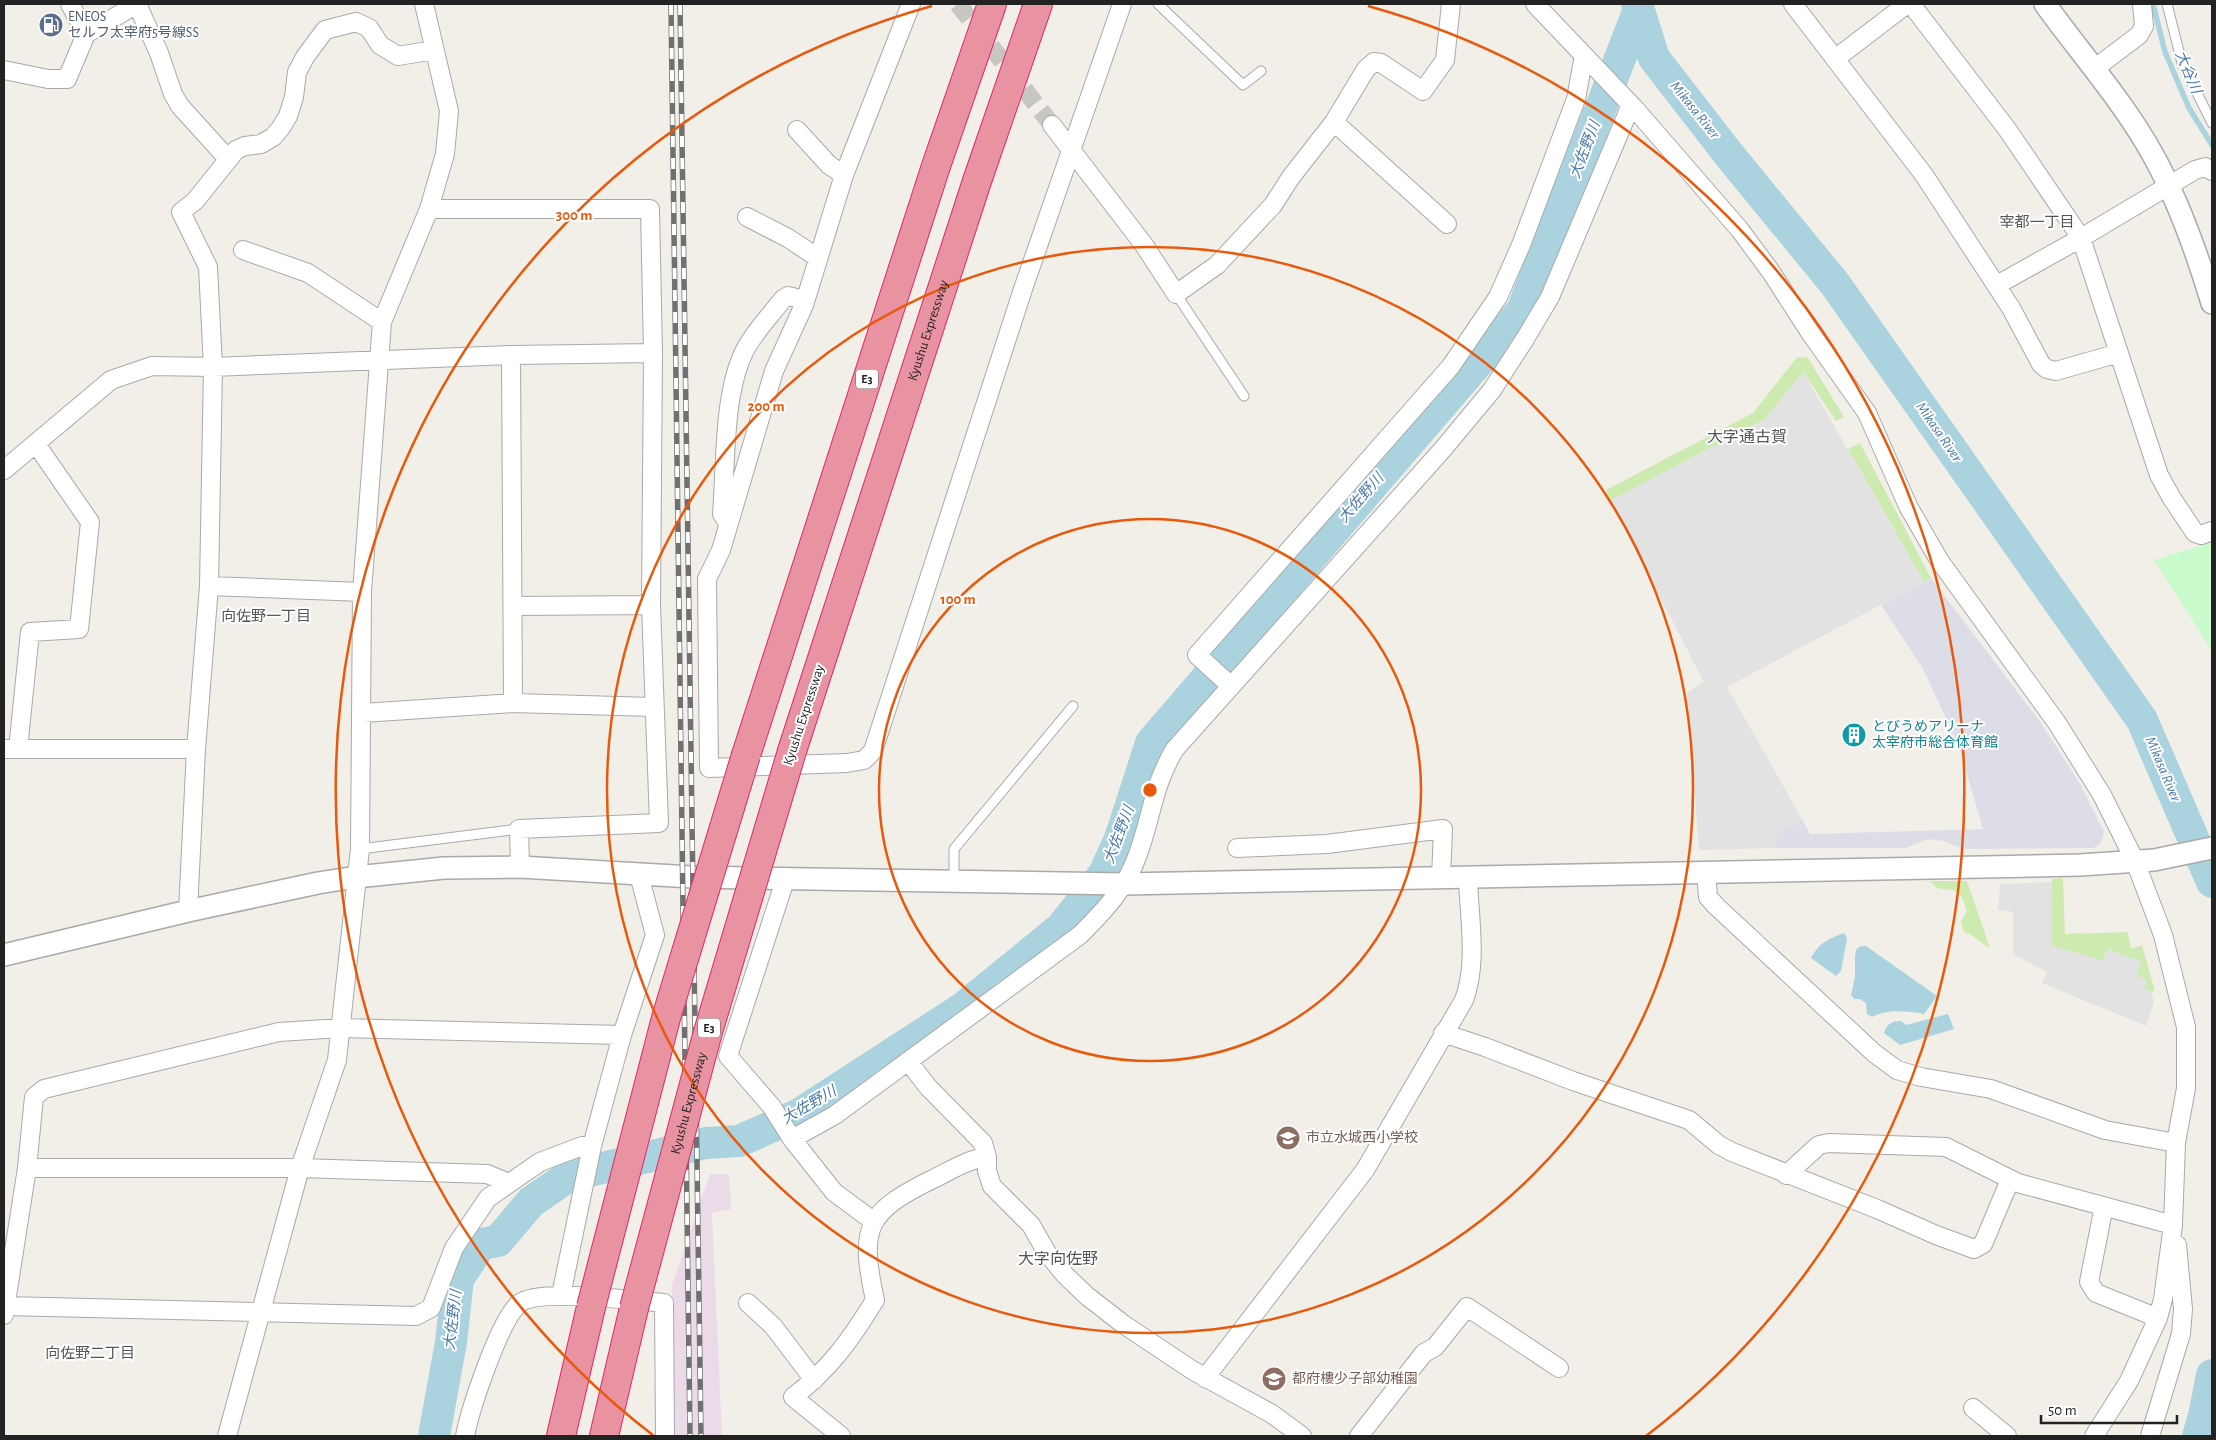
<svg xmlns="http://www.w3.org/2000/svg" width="2216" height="1440" font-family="'Alegreya Sans','Noto Sans JP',sans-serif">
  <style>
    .industrial { fill: #ebdbe8 }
    .grass { fill: #cdebb0 }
    .park { fill: #c8facc }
    .parking { fill: #e2e2e2 }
    .plaza { fill: #dddde8 }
    .water { fill: #aad3df }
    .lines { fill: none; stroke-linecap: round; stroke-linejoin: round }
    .stream { stroke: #aad3df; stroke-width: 5.5 }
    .river { stroke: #aad3df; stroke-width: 32 }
    .minor-tunnel { stroke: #c8c6c1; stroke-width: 18; stroke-dasharray: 18 9; stroke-linecap: butt }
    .service-casing { stroke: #a9a9a9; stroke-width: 11 }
    .minor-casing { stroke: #a9a9a9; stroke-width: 20 }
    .tertiary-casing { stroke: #a9a9a9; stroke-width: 24 }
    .motorway-casing { stroke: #dc2a67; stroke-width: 30 }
    .service { stroke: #fff; stroke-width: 9 }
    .minor { stroke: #fff; stroke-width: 18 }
    .tertiary { stroke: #fff; stroke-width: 21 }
    .motorway { stroke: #e892a2; stroke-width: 28 }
    .rail-casing { stroke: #707070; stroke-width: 5.5 }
    .rail { stroke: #fff; stroke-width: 4; stroke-dasharray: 11; stroke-linecap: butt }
    .motorway-bridge-casing { stroke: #dc2a67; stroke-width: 30; stroke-linecap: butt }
    .motorway-bridge { stroke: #e892a2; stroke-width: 28 }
    .ring { fill: none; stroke: #e8590c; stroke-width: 2.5 }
    .labels { text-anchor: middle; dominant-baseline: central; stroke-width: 4; stroke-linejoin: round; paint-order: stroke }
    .shield { fill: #fff; stroke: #646464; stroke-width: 1 }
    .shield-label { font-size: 12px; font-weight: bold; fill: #222 }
    .service-label { font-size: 14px; fill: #4e5e75; stroke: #fff; text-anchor: start }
    .street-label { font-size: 14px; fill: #222; stroke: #fff }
    .culture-label { font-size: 14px; fill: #0d838f; stroke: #fff; text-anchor: start }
    .education-label { font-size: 14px; fill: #785e54; stroke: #fff; text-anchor: start }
    .water-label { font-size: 15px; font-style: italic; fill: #4a7aab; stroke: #fff }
    .neighbourhood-label { font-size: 15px; fill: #555; stroke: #fff }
    .quarter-label { font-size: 16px; fill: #555; stroke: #fff }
    .centre { fill: #e8590c; stroke: #fff; stroke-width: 2.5 }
    .ring-label { font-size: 15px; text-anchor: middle; font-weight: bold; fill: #e8590c; stroke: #fff; stroke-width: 4; stroke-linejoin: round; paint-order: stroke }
  </style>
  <rect width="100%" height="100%" fill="#f2efe9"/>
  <!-- industrial -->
  <path class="industrial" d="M710,1174H729L731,1209L712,1213L722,1436H673L672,1285Z"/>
  <!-- grass -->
  <path class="grass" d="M1797,357L1808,358L1844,417L1836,421L1803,372L1765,419L1610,501L1606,490L1753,413Z
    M1860,443L1931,578L1924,582L1848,449Z
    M2063,878L2065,934L2128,932L2131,949L2142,945L2155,991L2151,992L2145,989L2136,976L2141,962L2108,949L2103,961L2052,946V879Z
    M1930,881H1967L1990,948C1980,944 1974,934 1964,932L1961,922L1967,911C1959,886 1959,892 1937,888Z"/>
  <!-- park -->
  <path class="park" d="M2212,542V651L2154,560Z"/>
  <!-- parking -->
  <path class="parking" d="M1803,372L1924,582L1727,687L1802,819L1776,834V848L1699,850L1687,693L1704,682L1610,501L1765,419Z
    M2052,882V946L2103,961L2108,949L2142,962L2136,976L2147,980L2145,989L2151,991L2154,1002L2146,1026L2042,983L2047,972L2013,954V912L1998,910L2000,884Z"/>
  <!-- plaza -->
  <path class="plaza" d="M1931,578L2041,723L2080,784L2104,831L2103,838L2099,845L2093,848L1963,849L1944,841L1927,839L1906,848H1776V834L1802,819L1810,834L1983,829L1962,757L1944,714L1922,667L1881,605Z"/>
  <!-- water -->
  <path class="water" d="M1844,933L1847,938L1841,971L1836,976L1811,958C1819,943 1828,939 1844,933Z
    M1862,946H1866L1937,996L1924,1014C1907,1011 1888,1009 1872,1017L1867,1014L1866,1003L1860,999H1854L1851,995L1855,977V955L1857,948Z
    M1948,1014L1954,1029L1900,1045L1884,1033C1887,1024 1891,1021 1901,1021L1906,1025Z"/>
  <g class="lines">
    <!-- stream -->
    <path class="stream" d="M2153,4L2165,52L2189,108L2212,145"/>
    <!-- river -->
    <path class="river" d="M1637,4L1654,58L1730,156L1835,284L2142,720L2212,882
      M434,1436L451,1342L458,1279L481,1244L498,1241L531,1202L569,1176L706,1143L739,1141L798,1115L963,1008L1061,928L1104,874L1120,839L1151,743L1522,311L1638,12
      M2198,1436L2204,1416L2212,1375"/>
    <!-- minor-tunnel -->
    <path class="minor-tunnel" d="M958,4L1052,125"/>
    <defs>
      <path id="service" d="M1158,4L1243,85L1261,71
        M2167,4L2182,63L2212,123
        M1176,294L1244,396
        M360,849L519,829
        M954,882V849L1073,706"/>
      <path id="minor" d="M70,4L86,34
        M137,4L159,53L173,94L180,106L228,159
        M911,4L844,175L804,305L774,371L721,550L707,579L709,768L847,763L864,760L873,751L1023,289L1122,4
        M1535,4L1636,110L1740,230L1771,272L1809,331L1867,413L1908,506L1939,560L2057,723L2102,795L2135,861L2163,935L2186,1027V1088L2176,1143L2173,1225L2163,1299L2158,1318L2129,1381L2094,1436
        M1793,4L1924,175L2011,308L2041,364L2047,369L2056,371L2119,353
        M1911,4L2007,129L2081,238L2159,475L2171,497L2195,533L2201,535L2212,531
        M1835,59L1907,4
        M2094,69L2139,35L2144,26L2142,4
        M4,70L48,79H67L86,34L137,4
        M1334,122L1447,224
        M1052,125L1144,245L1176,294L1217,265L1273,205L1291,177L1334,122L1366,69L1374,62L1381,63L1423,91L1445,60L1451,4
        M797,130L829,165L844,175
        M429,209H650L653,353L651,605L659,823L519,829L520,867
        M747,217L788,238L818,258
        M243,250L308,273L382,322
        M1997,285L2081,238L2195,170L2205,167L2212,171
        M511,355L513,703
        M4,470L111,380L152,366L213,367L511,355L653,353
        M726,520L722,514C726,465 723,395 744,352C753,333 770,316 783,299L788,296L805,300
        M209,586L362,592
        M514,606L651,605
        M1231,686L1197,655L1451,366L1498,297L1521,245L1576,99L1584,55
        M362,713L513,703L653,707
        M4,749H196
        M18,749L30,632L79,629L90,522L36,444
        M1237,848L1327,844L1443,829L1441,879
        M1706,872L1708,897L1716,906L1874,1053L1897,1070L1921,1077L1991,1089L2105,1130L2176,1143
        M786,877L728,1056L772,1107L792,1139L834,1192L873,1221
        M188,911L196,749L209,586L213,367L208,267L181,212L195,201L236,150L245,146L261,144L273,137L280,129L288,116L294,97L297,72L305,57L325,30L356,22L369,28L380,45L398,56L434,50
        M1443,1033L1485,1047L1573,1081L1689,1120L1719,1145L1732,1152L1877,1209L1936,1235L1974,1249L1983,1244L2010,1180
        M908,1061L928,1087L983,1143L987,1157V1171L992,1186L1031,1225L1047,1253L1065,1275L1087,1296L1123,1324L1192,1370L1272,1414L1302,1436
        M792,1139L835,1115L1080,935C1104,911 1127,887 1138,854C1152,816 1153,785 1175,749L1443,449L1492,390L1525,339L1550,297L1631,105
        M27,1168H300L487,1174L509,1183
        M1786,1175L1819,1145L1829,1143L1946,1147L2018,1183L2173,1225
        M2104,1206L2089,1282L2096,1293L2158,1318
        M561,1295L592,1146L622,1035L655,935L639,875
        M748,1303L773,1326L814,1380
        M5,1306L416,1316L431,1308L454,1248L488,1198L540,1162L582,1146H592
        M4,1315L27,1168L34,1097L44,1089L279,1032L341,1028L622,1035
        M1205,1378L1365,1170L1464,1000C1478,963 1469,917 1468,878
        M1973,1408L2007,1436
        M227,1436L300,1168L337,1060L360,849L362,592L382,322L429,209L445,154L449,111L424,4
        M465,1436C470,1410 500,1318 520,1303C538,1288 638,1301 664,1303L665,1436
        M841,1436L793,1397C830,1369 851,1339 875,1300C859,1227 866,1212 933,1179C950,1171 968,1159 987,1157
        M1359,1436L1424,1353L1435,1347L1467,1307L1559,1368
        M2150,1436L2181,1334L2183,1309L2177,1245"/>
      <path id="tertiary" d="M2045,4C2081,54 2123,101 2153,155C2179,202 2197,253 2212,303
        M4,955L188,911L318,883L356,877L444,868L520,867L692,877L1125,884L2080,865L2154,860L2212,848"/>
      <g id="motorway">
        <path id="s1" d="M792,751L977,181L1038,4"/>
        <path d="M746,755L936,166L992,4"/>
        <path d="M561,1436L591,1307"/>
        <path d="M604,1436L634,1308"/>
      </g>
    </defs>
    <!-- service casing -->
    <use href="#service" class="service-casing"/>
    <!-- minor casing -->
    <use href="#minor" class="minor-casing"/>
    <!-- tertiary casing -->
    <use href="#tertiary" class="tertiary-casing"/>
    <!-- motorway casing -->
    <use href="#motorway" class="motorway-casing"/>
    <!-- service -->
    <use href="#service" class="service"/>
    <!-- minor -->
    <use href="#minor" class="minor"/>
    <!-- tertiary -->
    <use href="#tertiary" class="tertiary"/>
    <!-- motorway -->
    <use href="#motorway" class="motorway"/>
    <defs>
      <path id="rail" d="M671,4L690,1436
        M680,4L701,1436"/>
    </defs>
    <!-- rail casing -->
    <use href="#rail" class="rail-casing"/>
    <!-- rail -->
    <use href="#rail" class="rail"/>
    <defs>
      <g id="motorway-bridge">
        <path d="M591,1307L666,1018L746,755"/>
        <path id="s2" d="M634,1308L708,1032L792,751"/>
      </g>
    </defs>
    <!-- motorway-bridge casing -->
    <use href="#motorway-bridge" class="motorway-bridge-casing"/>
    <!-- motorway-bridge -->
    <use href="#motorway-bridge" class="motorway-bridge"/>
  </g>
  <!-- distance rings -->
  <g class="ring">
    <circle cx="1150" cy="790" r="271"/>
    <circle cx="1150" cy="790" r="543"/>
    <path d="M654 1436A814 814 0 0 1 932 6M1368 6A814 814 0 0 1 1646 1436"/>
  </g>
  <!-- icons -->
  <defs>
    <symbol id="fuel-disc" viewBox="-11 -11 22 22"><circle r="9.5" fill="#5c6f8a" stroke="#fff"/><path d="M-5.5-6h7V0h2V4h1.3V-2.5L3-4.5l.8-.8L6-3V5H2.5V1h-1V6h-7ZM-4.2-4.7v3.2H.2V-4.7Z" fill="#fff"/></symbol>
    <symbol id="building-disc" viewBox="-11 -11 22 22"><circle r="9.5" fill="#0f9aa8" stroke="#fff"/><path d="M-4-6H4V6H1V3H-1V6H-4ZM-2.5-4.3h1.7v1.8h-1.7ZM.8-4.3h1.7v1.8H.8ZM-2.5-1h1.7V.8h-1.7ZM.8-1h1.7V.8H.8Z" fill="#fff"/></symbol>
    <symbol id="school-disc" viewBox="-11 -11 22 22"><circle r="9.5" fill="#8d6e63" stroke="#fff"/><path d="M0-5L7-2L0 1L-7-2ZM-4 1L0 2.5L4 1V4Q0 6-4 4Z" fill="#fff"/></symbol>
  </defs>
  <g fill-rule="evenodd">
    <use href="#fuel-disc" x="37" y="11" width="28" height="28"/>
    <use href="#building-disc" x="1840" y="721" width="28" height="28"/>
    <use href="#school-disc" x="1274" y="1124" width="28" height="28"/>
    <use href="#school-disc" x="1260" y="1365" width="28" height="28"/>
  </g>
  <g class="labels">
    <!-- shield labels -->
    <g class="shield">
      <rect x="856" y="369.5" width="22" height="19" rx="4"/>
      <rect x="698" y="1018.5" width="22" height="19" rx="4"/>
    </g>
    <g class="shield-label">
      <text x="867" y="379">E3</text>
      <text x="709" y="1028">E3</text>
    </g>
    <!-- service labels -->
    <g class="service-label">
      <text x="68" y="17">ENEOS<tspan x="68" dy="16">セルフ太宰府5号線SS</tspan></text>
    </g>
    <!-- street labels -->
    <g class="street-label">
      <text stroke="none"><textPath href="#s1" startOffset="442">Kyushu Expressway</textPath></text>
      <text transform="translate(804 715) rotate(-72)">Kyushu Expressway</text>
      <text stroke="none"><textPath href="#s2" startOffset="212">Kyushu Expressway</textPath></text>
    </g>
    <!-- culture labels -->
    <g class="culture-label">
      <text x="1872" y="727">とびうめアリーナ<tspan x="1872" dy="16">太宰府市総合体育館</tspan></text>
    </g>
    <!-- education labels -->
    <g class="education-label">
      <text x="1306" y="1138">市立水城西小学校</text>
      <text x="1292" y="1379">都府樓少子部幼稚園</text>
    </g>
    <!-- water labels -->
    <g class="water-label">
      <text transform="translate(2188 72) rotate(67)">大谷川</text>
      <text transform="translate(1695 110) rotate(51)">Mikasa River</text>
      <text transform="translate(1585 150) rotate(-69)">大佐野川</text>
      <text transform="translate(1939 432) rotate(55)">Mikasa River</text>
      <text transform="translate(1361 498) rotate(-49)">大佐野川</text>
      <text transform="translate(2163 769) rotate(67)">Mikasa River</text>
      <text transform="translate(1119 835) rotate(-69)">大佐野川</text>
      <text transform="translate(809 1105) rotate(-30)">大佐野川</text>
      <text transform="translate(453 1320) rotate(-83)">大佐野川</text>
    </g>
    <!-- neighbourhood labels -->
    <g class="neighbourhood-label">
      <text x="2037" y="222">宰都一丁目</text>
      <text x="266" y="616">向佐野一丁目</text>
      <text x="90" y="1353">向佐野二丁目</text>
    </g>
    <!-- quarter labels -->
    <g class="quarter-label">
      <text x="1747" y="437">大字通古賀</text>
      <text x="1058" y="1259">大字向佐野</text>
    </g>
  </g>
  <circle cx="1150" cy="790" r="8" class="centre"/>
  <g class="ring-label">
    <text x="574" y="220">300 m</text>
    <text x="766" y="411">200 m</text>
    <text x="958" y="604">100 m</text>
  </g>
  <!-- border -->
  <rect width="2216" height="1440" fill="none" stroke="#222222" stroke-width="10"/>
  <!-- scale -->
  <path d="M2041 1415v8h136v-8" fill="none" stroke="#222222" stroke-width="2.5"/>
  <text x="2048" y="1415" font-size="15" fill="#222222" stroke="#ffffff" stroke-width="4" paint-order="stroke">50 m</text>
</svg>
